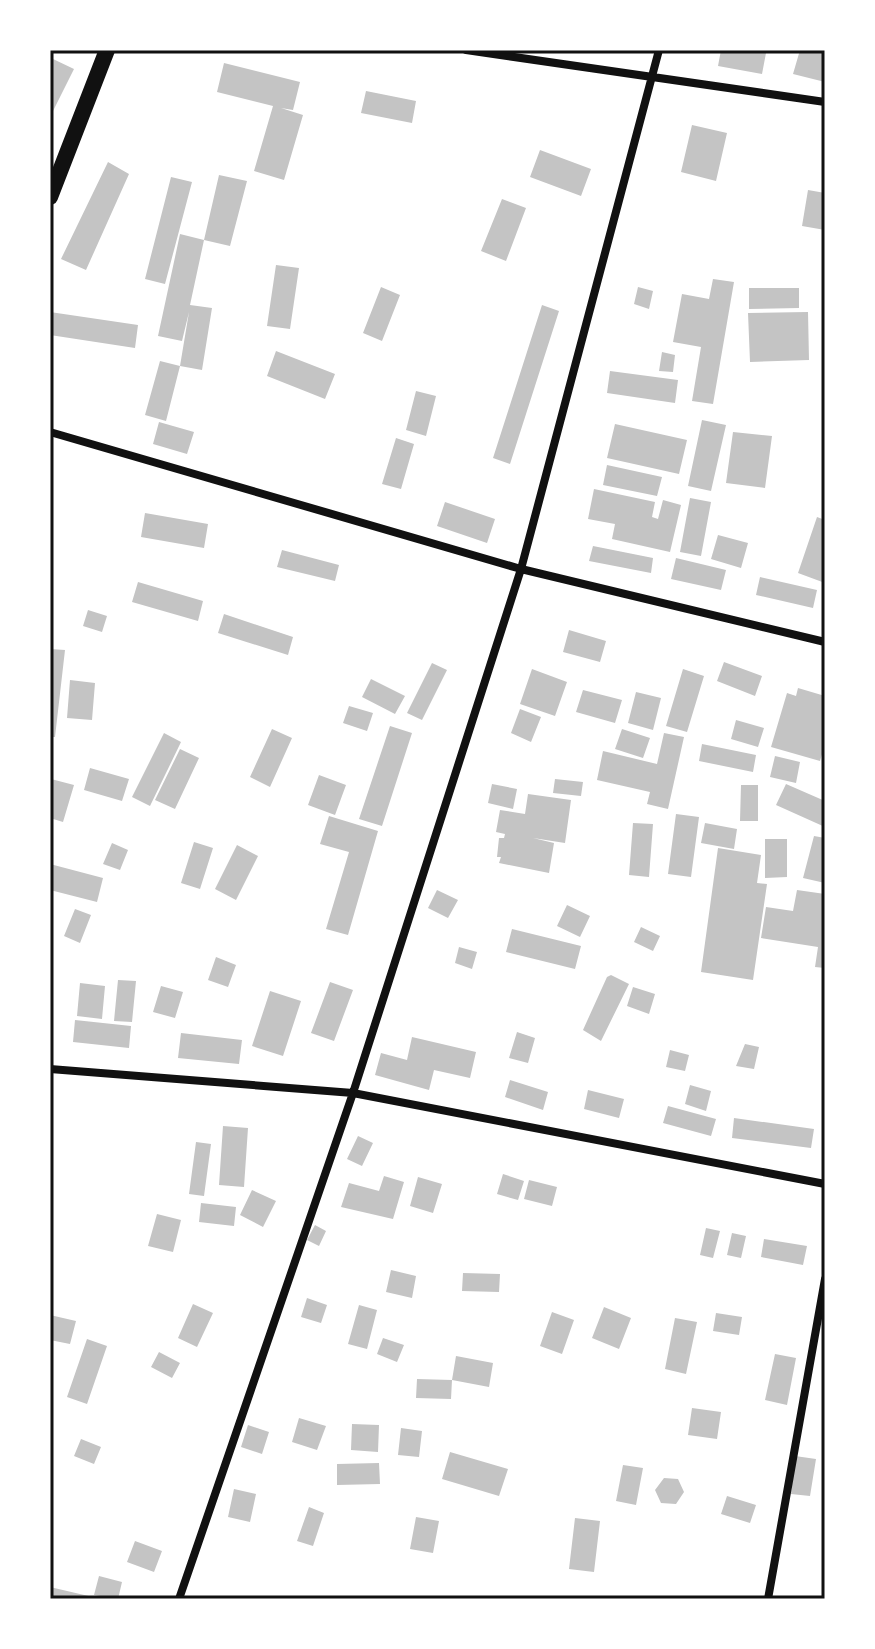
<svg xmlns="http://www.w3.org/2000/svg" width="875" height="1649" font-family="Raleway,sans-serif">
  <style>
    .building { fill: #c4c4c4 }
    .lines { fill: none; stroke-linecap: round; stroke-linejoin: round }
    .minor { stroke: #111; stroke-width: 8 }
    .secondary { stroke: #111; stroke-width: 16 }
    .neatline { fill: none; stroke: #111; stroke-width: 3 }
  </style>
  <rect width="100%" height="100%" fill="#fff"/>
  <!-- building -->
  <path class="building" d="M721,50L766,53L762,74L718,66Z
    M800,50H825V82L793,74Z
    M53,59L74,69L50,117V65Z
    M224,63L300,82L293,110L281,108L303,115L284,180L254,171L273,106L217,92Z
    M366,91L416,101L412,123L361,113Z
    M692,125L727,133L716,181L681,172Z
    M540,150L591,169L581,196L530,177Z
    M108,162L129,174L86,270L61,259Z
    M219,175L247,181L230,246L204,240Z
    M171,177L192,182L165,284L145,279Z
    M808,190L825,193V230L802,226Z
    M502,199L526,208L506,261L481,251Z
    M180,234L204,240L190,305L212,308L202,370L180,366L189,312L182,341L158,336Z
    M276,265L299,268L290,329L267,326Z
    M713,279L734,282L713,404L692,401L701,347L673,342L682,294L709,299Z
    M381,287L400,295L382,341L363,333Z
    M638,287L653,291L649,309L634,304Z
    M749,288H799V308L749,309Z
    M542,305L559,311L510,464L493,458Z
    M50,312L138,325L135,348L50,335Z
    M808,312L809,360L750,362L748,313Z
    M276,351L335,374L325,399L267,376Z
    M662,352L675,355L673,372L659,371Z
    M160,361L180,366L166,421L145,415Z
    M610,371L678,380L675,403L607,393Z
    M416,391L436,396L426,436L406,430Z
    M702,420L726,425L711,491L688,486Z
    M159,422L194,432L187,454L153,444Z
    M615,424L687,440L679,474L607,458Z
    M733,432L772,436L765,488L726,483Z
    M396,438L414,444L401,489L382,484Z
    M607,465L662,477L657,496L603,485Z
    M594,489L655,502L652,517L658,519L663,500L681,505L670,552L612,539L615,524L588,519Z
    M690,498L711,502L701,556L680,552Z
    M445,502L495,519L487,543L437,526Z
    M145,513L208,524L204,548L141,537Z
    M817,517L825,520V583L798,573Z
    M718,535L748,543L741,568L711,559Z
    M593,546L653,558L651,573L589,561Z
    M282,550L339,565L335,581L277,567Z
    M676,558L726,570L721,590L671,579Z
    M760,577L817,590L813,608L756,595Z
    M138,582L203,601L198,621L132,602Z
    M88,610L107,616L102,632L83,626Z
    M224,614L293,637L288,655L218,633Z
    M569,630L606,641L600,662L563,652Z
    M50,649L65,650L55,737H50Z
    M724,662L762,676L755,696L717,681Z
    M432,663L447,670L422,720L407,713Z
    M532,669L567,682L555,716L520,704Z
    M683,669L704,676L687,732L666,726Z
    M371,679L405,696L395,714L362,697Z
    M70,680L95,683L92,720L67,718Z
    M798,688L825,696V744L820,761L771,747L787,693L796,696Z
    M583,690L622,700L615,723L576,712Z
    M636,692L661,698L653,730L628,723Z
    M349,706L373,713L367,731L343,723Z
    M520,709L541,717L531,742L511,733Z
    M736,720L764,728L758,747L731,739Z
    M390,726L412,733L382,826L359,819Z
    M272,729L292,738L270,787L250,777Z
    M622,729L650,738L643,758L615,749Z
    M164,733L181,742L150,806L132,797Z
    M664,733L684,737L668,809L647,804L650,792L597,780L603,751L657,764Z
    M702,744L756,755L753,772L699,761Z
    M180,749L199,758L175,809L155,800Z
    M775,756L800,762L796,783L770,777Z
    M90,768L129,779L122,801L84,790Z
    M319,775L346,785L335,815L308,805Z
    M51,779L74,785L63,822L50,818Z
    M555,779L583,782L581,796L553,793Z
    M492,784L517,789L513,809L488,803Z
    M786,784L825,801V827L776,805Z
    M741,785H758V821H740Z
    M528,794L571,800L565,843L533,838L554,843L549,873L499,863L501,857H497L499,838H504L505,834L496,832L500,810L525,814Z
    M676,814L699,817L691,877L668,874Z
    M329,816L378,831L348,935L326,929L349,852L320,844Z
    M633,823L653,824L649,877L629,875Z
    M705,823L737,829L734,849L701,843Z
    M814,836L825,838V883L803,878Z
    M765,839H787V877L765,878Z
    M194,842L213,848L200,889L181,883Z
    M112,843L128,850L120,870L103,864Z
    M237,845L258,856L236,900L215,889Z
    M718,848L761,855L757,883L767,884L753,980L701,972Z
    M50,864L103,878L97,902L50,890Z
    M437,890L458,900L448,918L428,908Z
    M797,890L825,894V968L815,967L818,947L761,938L766,907L793,911Z
    M567,905L590,916L580,937L557,926Z
    M75,909L91,915L80,943L64,936Z
    M641,927L660,936L653,951L634,942Z
    M512,929L581,946L575,969L506,952Z
    M459,947L477,952L472,969L455,963Z
    M216,957L236,965L228,987L208,980Z
    M611,975L629,984L601,1041L583,1030L607,977Z
    M118,980L136,981L132,1022L114,1021Z
    M330,982L353,990L334,1041L311,1033Z
    M80,983L105,986L102,1019L77,1016Z
    M161,986L183,992L175,1018L153,1012Z
    M633,987L655,994L649,1014L627,1006Z
    M270,991L301,1001L283,1056L252,1046Z
    M75,1020L131,1026L129,1048L73,1042Z
    M517,1032L535,1038L528,1063L509,1058Z
    M181,1033L242,1040L239,1064L178,1058Z
    M412,1037L476,1052L470,1078L434,1070L429,1090L375,1075L381,1053L407,1060Z
    M745,1044L759,1047L754,1069L736,1066Z
    M670,1050L689,1055L685,1071L666,1067Z
    M510,1080L548,1092L543,1110L505,1097Z
    M690,1085L711,1091L706,1111L685,1104Z
    M588,1090L624,1099L619,1118L584,1109Z
    M668,1106L716,1119L711,1136L663,1123Z
    M734,1118L814,1129L811,1148L732,1138Z
    M223,1126L248,1128L244,1187L219,1185Z
    M358,1136L373,1143L362,1166L347,1159Z
    M196,1142L211,1144L204,1196L189,1194Z
    M503,1174L524,1181L518,1200L497,1194Z
    M384,1176L404,1182L393,1219L341,1207L349,1183L379,1191Z
    M418,1177L442,1184L433,1213L410,1206Z
    M529,1180L557,1187L552,1206L524,1199Z
    M252,1190L276,1201L263,1227L240,1215Z
    M201,1203L236,1207L234,1226L199,1222Z
    M157,1214L181,1220L173,1252L148,1246Z
    M315,1225L326,1231L319,1246L307,1240Z
    M706,1228L720,1231L713,1258L700,1255Z
    M732,1233L746,1236L741,1258L727,1255Z
    M764,1239L807,1246L803,1265L761,1257Z
    M391,1270L416,1276L412,1298L386,1292Z
    M463,1273L500,1274L499,1292L462,1291Z
    M307,1298L327,1305L321,1323L301,1317Z
    M193,1304L213,1313L197,1347L178,1338Z
    M359,1305L377,1310L367,1349L348,1344Z
    M604,1307L631,1318L619,1349L592,1338Z
    M552,1312L574,1320L562,1354L540,1346Z
    M716,1313L742,1317L739,1335L713,1331Z
    M50,1315L76,1321L70,1344L50,1340Z
    M675,1318L697,1322L686,1374L665,1369Z
    M383,1338L404,1345L397,1362L377,1354Z
    M87,1339L107,1346L87,1404L67,1397Z
    M159,1352L180,1363L172,1378L151,1367Z
    M775,1354L796,1358L787,1405L765,1400Z
    M456,1356L493,1363L489,1387L452,1380Z
    M417,1379L452,1380L451,1399L416,1398Z
    M692,1408L721,1412L717,1439L688,1435Z
    M299,1418L326,1426L317,1450L292,1442Z
    M352,1424L379,1425L378,1452L351,1450Z
    M248,1425L269,1432L262,1454L241,1447Z
    M401,1428L422,1431L419,1457L398,1455Z
    M81,1439L101,1447L94,1464L74,1456Z
    M450,1452L508,1469L499,1496L442,1479Z
    M795,1456L816,1459L810,1496L791,1494Z
    M379,1463L380,1484L337,1485V1464Z
    M623,1465L643,1468L636,1505L616,1501Z
    M664,1478L678,1479L684,1492L676,1504L661,1503L655,1490Z
    M234,1489L256,1494L250,1522L228,1517Z
    M727,1496L756,1505L750,1523L721,1514Z
    M309,1507L324,1513L313,1546L297,1541Z
    M416,1517L439,1521L433,1553L410,1549Z
    M575,1518L600,1521L594,1572L569,1569Z
    M135,1541L162,1551L154,1572L127,1562Z
    M99,1576L122,1582L118,1599L94,1595Z
    M50,1587L97,1598V1599H50Z"/>
  <g class="lines">
    <!-- minor -->
    <path class="minor" d="M466,50L825,102
      M50,432L521,569L825,642
      M50,1069L353,1093L825,1184
      M179,1599L353,1093L521,569L659,50
      M768,1599L825,1279"/>
    <!-- secondary -->
    <path class="secondary" d="M50,197L107,50"/>
  </g>
  <!-- border -->
  <rect width="875" height="1649" fill="none" stroke="#ffffff" stroke-width="104"/>
  <rect x="52" y="52" width="771" height="1545" class="neatline"/>
</svg>
